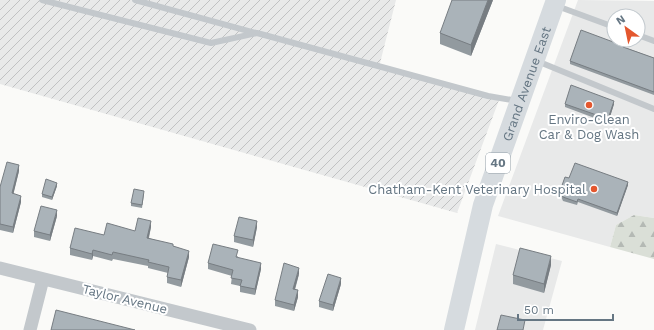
<svg xmlns="http://www.w3.org/2000/svg" width="654" height="330" font-family="'Work Sans',sans-serif">
  <style>
    .built { fill: #e8e9e9; fill-rule: evenodd }
    .industrial { fill: url(#industrial-furrows) }
    .forest { fill: url(#forest-firs) }
    .lines { fill: none; stroke-linecap: round; stroke-linejoin: round }
    .service { stroke: #c3c8cc; stroke-width: 6 }
    .minor { stroke: #c3c8cc; stroke-width: 13 }
    .primary { stroke: #d6dbdf; stroke-width: 20 }
    .wall { fill: #929a9f }
    .shaded-wall { fill: #777d82 }
    .building { fill: #aab3b9; stroke: #777d82 }
    .poi-dot { fill: #e4572e; stroke: #fff; stroke-width: 1.5 }
    .labels { text-anchor: middle; dominant-baseline: central; stroke-width: 4; stroke-linejoin: round; paint-order: stroke }
    .shield { fill: #fff; stroke: #939fa8; stroke-width: 1 }
    .shield-label { font-size: 12px; font-weight: bold; fill: #657683 }
    .street-label { font-size: 13px; fill: #657683; stroke: #fff }
    .poi-label { font-size: 13px; fill: #657683; stroke: #fff }
  </style>
  <defs>
    <pattern id="industrial-furrows" width="10" height="10" patternUnits="userSpaceOnUse"><rect width="10" height="10" fill="#e8e9e9"/><path d="M-1 1l2-2M0 10L10 0M9 11l2-2" fill="none" stroke="#c0c1c2"/></pattern>
    <pattern id="forest-firs" width="22" height="20" patternUnits="userSpaceOnUse"><rect width="22" height="20" fill="#dadfd7"/><path d="M5 1l3.5 6h-7zM16 11l3.5 6h-7z" fill="#b4b9b4"/></pattern>
  </defs>
  <rect width="100%" height="100%" fill="#fafaf8"/>
  <!-- built -->
  <path class="built" d="M578,0L654,1V218L634,215L616,225L610,247L498,216ZM614,16H638V40H614Z
    M496,244L562,261L543,330H475Z"/>
  <!-- industrial -->
  <path class="industrial" d="M0,0H396L379,67L499,100L457,213L0,84Z"/>
  <!-- forest -->
  <path class="forest" d="M634,215L654,218V259L610,247L616,225Z"/>
  <g class="lines">
    <!-- service -->
    <path class="service" d="M42,0L211,43L257,33L488,96L518,101
      M135,0L256,33
      M557,6L614,27
      M638,35L654,41
      M537,61L654,109"/>
    <!-- minor -->
    <path class="minor" d="M0,268L250,330
      M30,330L43,279"/>
    <!-- primary -->
    <path class="primary" id="s1" d="M454,330L483,205L556,0"/>
  </g>
  <!-- wall -->
  <path class="wall" d="M493,0L471,56L440,44V33Z
    M624,47L654,58V95L570,64V61Z
    M565,104H614L608,123L565,107Z
    M19,171L13,194L21,202L13,233L0,230V187Z
    M569,178L628,185L617,216L578,202L577,205L563,201L560,194V191Z
    M57,186L52,200L42,197V194Z
    M144,194L142,208L131,206V203Z
    M57,216L50,241L34,237V231Z
    M151,227L149,238L173,246L189,257L181,287L167,283V277L168,273L148,268V266L113,259L112,261L93,256L92,260L70,255V248L104,235L135,231Z
    M257,227L253,247L234,242V236Z
    M238,256L237,258L261,269L255,295L240,292V286L231,284L232,276L208,269V263Z
    M551,265L544,293L513,284V275Z
    M299,274L295,290L298,297L294,311L275,306V300Z
    M341,284L333,311L319,307V301Z"/>
  <!-- shaded-wall -->
  <path class="shaded-wall" d="M488,0H493L471,56V45Z
    M614,101V104L608,123V119Z
    M19,165V171L12,200V193Z
    M628,182V185L617,216V213Z
    M57,183V186L52,200V197Z
    M21,196V202L13,233V227Z
    M57,210V216L50,241V235Z
    M151,221V227L147,244V238Z
    M257,221V227L253,247V240Z
    M93,250V256L92,260V254Z
    M189,251V257L181,287V280Z
    M551,256V265L544,293V284Z
    M261,263V269L255,295V289Z
    M299,268V274L293,295V289Z
    M341,278V284L333,311V305Z
    M298,290V297L294,311V305Z"/>
  <!-- building -->
  <path class="building" d="M452,0H488L471,45L440,33Z
    M581,30L624,46L623,47L654,58V92L570,61Z
    M571,85L614,101L608,119L565,104Z
    M7,162L19,165L12,193L21,196L13,227L0,224V187Z
    M575,163L628,182L617,213L578,199L577,202L563,197L560,191L565,177L569,178Z
    M46,179L57,183L52,197L42,194Z
    M134,189L144,191L142,205L131,203Z
    M41,206L57,210L50,235L34,231Z
    M239,217L257,221L253,240L234,236Z
    M138,218L151,221L147,238L173,244V246L189,251L181,280L167,277L169,267L148,262L149,260L113,252L112,255L93,250L92,254L70,248L75,228L104,235L107,223L135,231Z
    M213,244L238,250L236,257L261,263L255,289L240,286L242,280L231,278L233,270L208,263Z
    M520,248L551,256L544,284L513,275Z
    M284,263L299,268L293,289L298,290L294,305L275,300Z
    M328,274L341,278L333,305L319,301Z
    M56,310L135,330H51Z
    M501,315L525,320L523,330H497Z"/>
  <!-- markers -->
  <g class="poi-dot">
    <circle cx="589" cy="105" r="4"/>
    <circle cx="594" cy="189" r="4"/>
  </g>
  <g class="labels">
    <!-- shield labels -->
    <rect class="shield" x="486" y="153" width="24" height="20" rx="3"/>
    <g class="shield-label">
      <text x="498" y="163">40</text>
    </g>
    <!-- street labels -->
    <g class="street-label">
      <text stroke="none"><textPath href="#s1" startOffset="257">Grand Avenue East</textPath></text>
      <text transform="translate(125 299) rotate(14)">Taylor Avenue</text>
    </g>
    <!-- poi labels -->
    <g class="poi-label">
      <text x="589" y="119">Enviro-Clean<tspan x="589" dy="15">Car &amp; Dog Wash</tspan></text>
      <text x="586" y="189" text-anchor="end">Chatham-Kent Veterinary Hospital</text>
    </g>
  </g>
  <!-- north arrow -->
  <g transform="translate(626 28) rotate(327)"><circle r="19" fill="#ffffff" stroke="#c1c8cd"/>
  <path d="M0-3L7 15L0 10L-7 15Z" fill="#e4572e"/>
  <text y="-6" font-size="11" font-weight="bold" text-anchor="middle" fill="#657683">N</text>
  </g>
  <!-- scale -->
  <path d="M518 314v6h95v-6" fill="none" stroke="#657683" stroke-width="2"/>
  <text x="524" y="314" font-size="12" fill="#657683" stroke="#ffffff" stroke-width="3" paint-order="stroke">50 m</text>
</svg>
